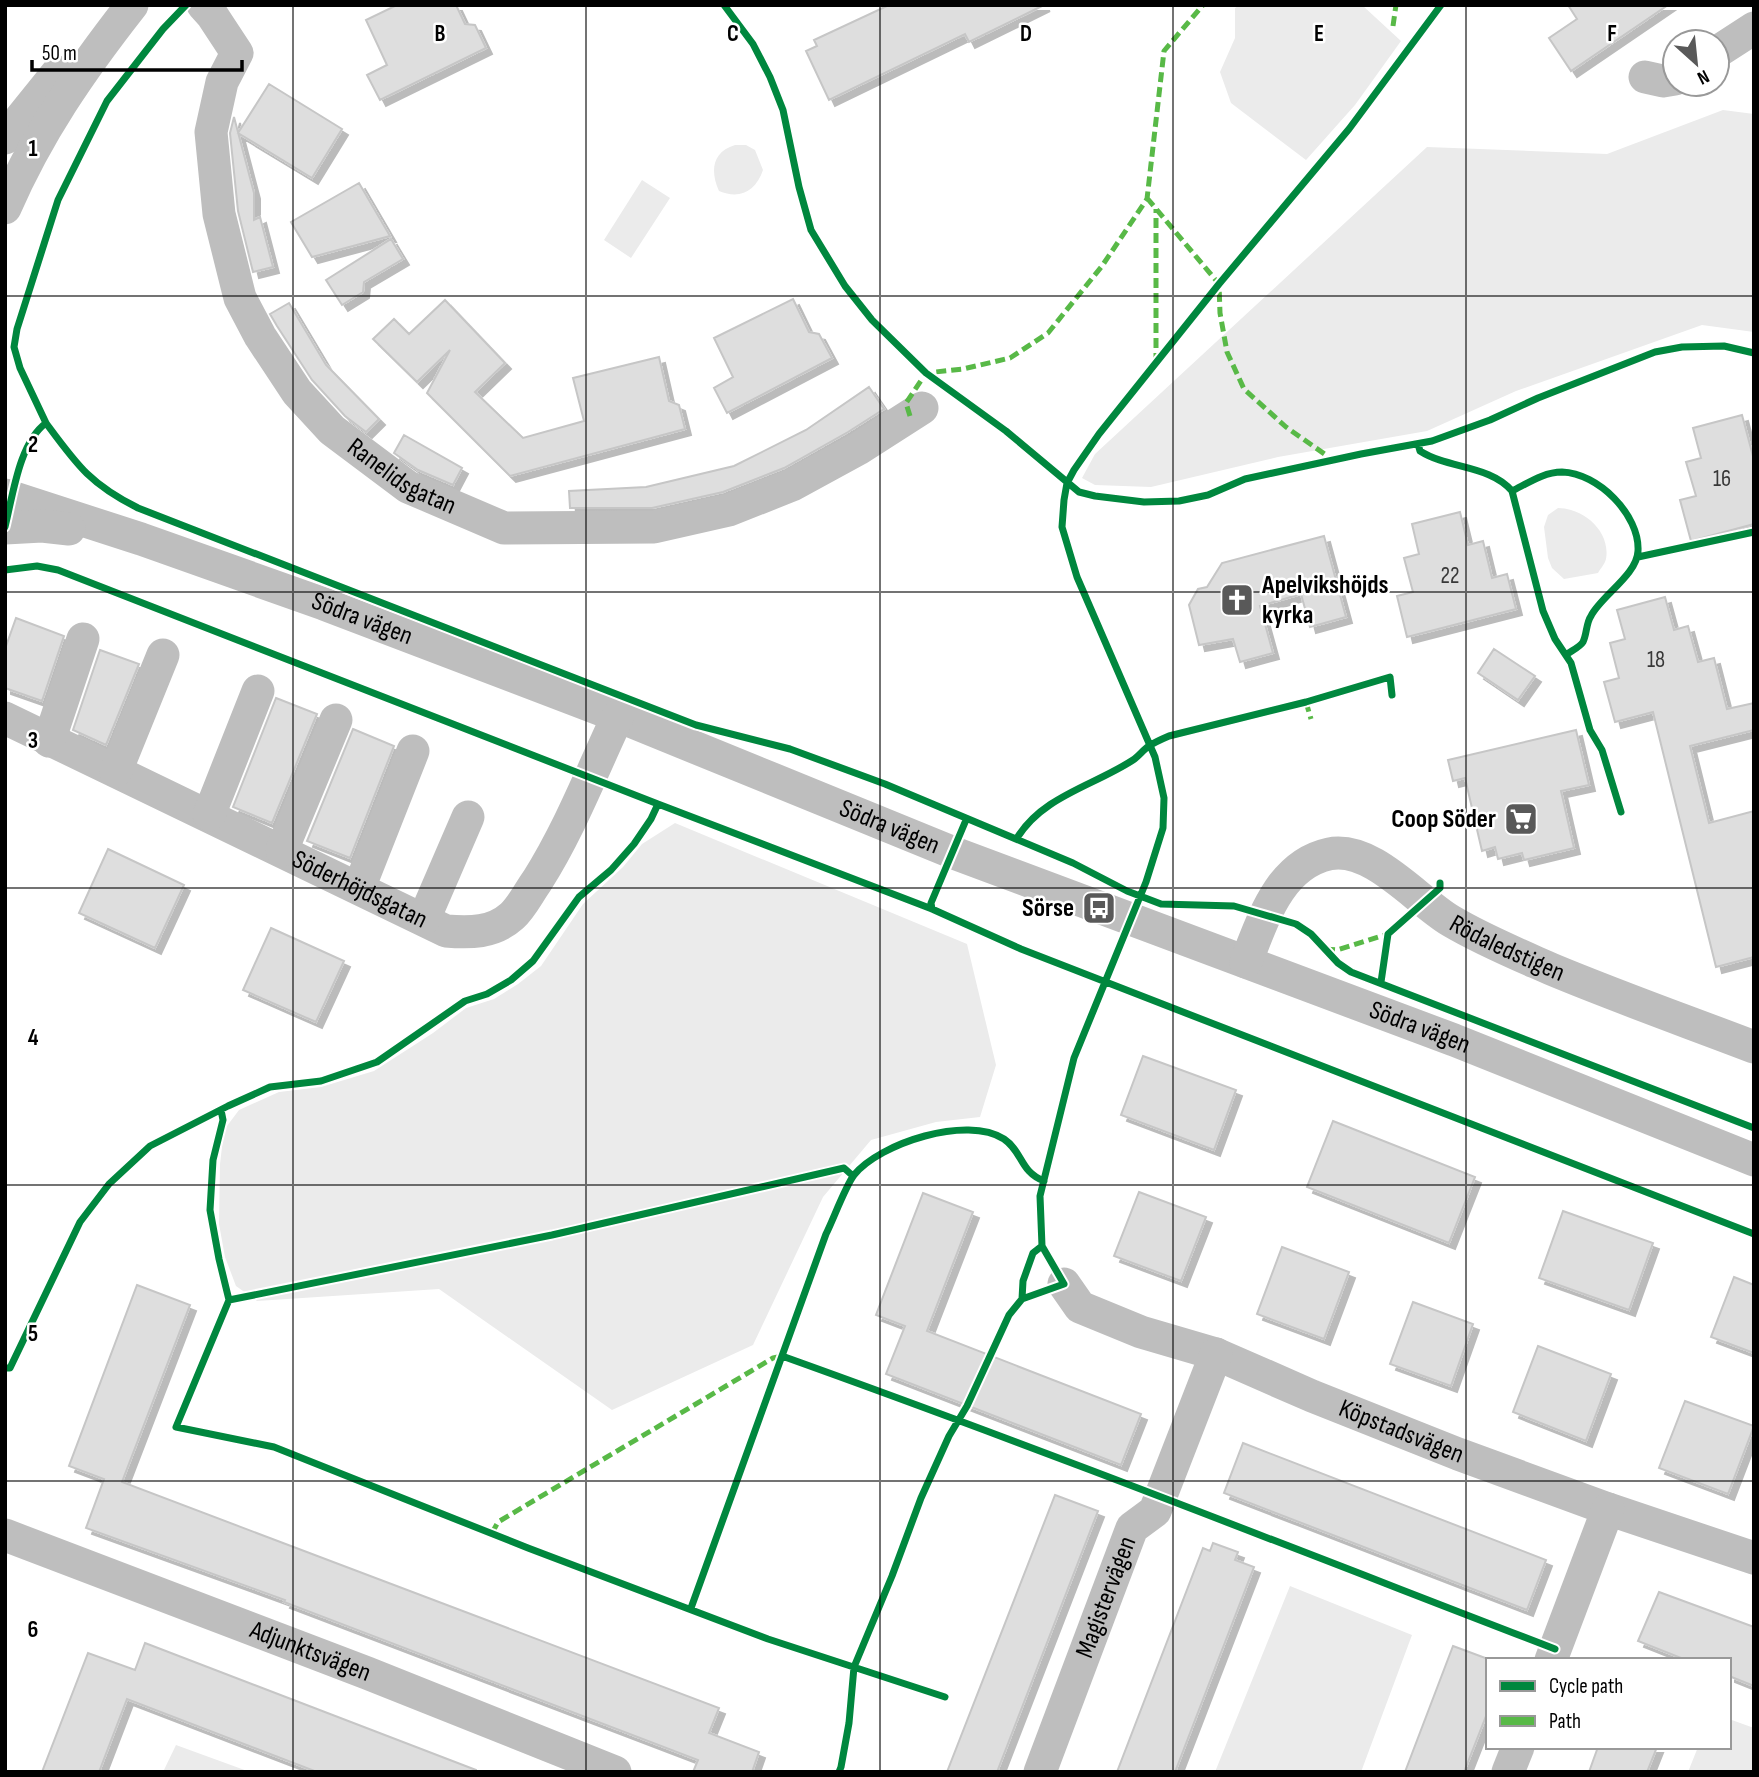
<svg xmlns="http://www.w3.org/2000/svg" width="1759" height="1777" font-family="'Sofia Sans Condensed',sans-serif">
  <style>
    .green { fill: #ebebeb }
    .building { fill: #dedede; stroke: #c6c6c6; stroke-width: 2; filter: url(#shadow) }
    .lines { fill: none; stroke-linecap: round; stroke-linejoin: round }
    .minor { stroke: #bebebe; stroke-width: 33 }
    .quiet { stroke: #58b947; stroke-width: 5; stroke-dasharray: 10 5; stroke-linecap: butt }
    .cycleway-casing { stroke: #fff; stroke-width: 11 }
    .cycleway { stroke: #00873e; stroke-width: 7 }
    .grid { fill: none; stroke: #000; stroke-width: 2; stroke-opacity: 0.55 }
    .labels { text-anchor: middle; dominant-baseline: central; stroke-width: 5; stroke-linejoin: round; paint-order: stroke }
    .number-label { font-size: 23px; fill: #383838 }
    .street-label { font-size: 26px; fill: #000; stroke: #fff }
    .poi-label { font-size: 26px; font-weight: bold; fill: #000; stroke: #fff; text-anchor: end }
    .grid-label { font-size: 23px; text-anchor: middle; font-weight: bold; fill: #000; stroke: #fff; stroke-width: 5; stroke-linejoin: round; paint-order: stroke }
  </style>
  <defs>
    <filter id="shadow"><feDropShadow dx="6" dy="6" stdDeviation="0" flood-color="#0004"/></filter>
  </defs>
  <rect width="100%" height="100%" fill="#fff"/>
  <!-- green -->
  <path class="green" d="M1240,5H1362L1401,41L1355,105L1306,160L1231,103L1220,72L1235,38V8Z
    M1723,110L1754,114V332L1702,325L1516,391L1427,431L1278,457L1151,487L1095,485L1082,478L1095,454L1427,147L1607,154Z
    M735,145H746L755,150L763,170C756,191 740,200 719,191C710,171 712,152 735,145Z
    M642,180L670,198L631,258L604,240Z
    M1558,508C1583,508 1611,531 1606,559C1605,564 1600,569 1598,573L1564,579L1552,568L1548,558L1544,527L1548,515Z
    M675,823L967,944L996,1065L980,1117L936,1122L871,1140L823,1197L753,1345L612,1410L439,1289L257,1301L236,1286L225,1257L219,1224L220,1164L224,1130L239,1110L279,1092L321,1087L374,1071L433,1033L466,1008L494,999L518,984L541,966L583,904L623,867L642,844Z
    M1290,1586L1412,1635L1361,1772H1215Z
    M1729,1719L1754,1728V1772H1688L1698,1747H1729Z
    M176,1745L250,1772H163Z"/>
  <!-- building -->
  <path class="building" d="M397,5H456L465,24L475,25L486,48L380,100L367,75L387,65L366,20Z
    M889,5H1044L969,42L965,34L829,100L806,51L817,46L814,40Z
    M1568,5H1668L1571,71L1549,38L1577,19Z
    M269,84L342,129L312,178L238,133Z
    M234,117L254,193V220L260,217L273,267L253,272L238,211L230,133Z
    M359,183L390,236L312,257L291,222Z
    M391,239L403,259L364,282L363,292L342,305L326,280Z
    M793,299L809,332L819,334L832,358L727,413L714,388L733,377L714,338Z
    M445,300L505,363L475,392L523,438L584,421L573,378L659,357L669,401L679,405L685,429L510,476L427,393L450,350L417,382L373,339L394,319L409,334Z
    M289,303L326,365L379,419L366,432L345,416L312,380L277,326L270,314Z
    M869,387L884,409L848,432L784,468L723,492L652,508H570L569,491L646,487L734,466L806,430Z
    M1742,415L1754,460V524L1691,541L1680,500L1696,496L1686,462L1701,458L1693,428Z
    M404,435L462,468L453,485L418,470L394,453Z
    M1460,512L1468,545L1483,541L1492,578L1507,574L1516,609L1407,637L1397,596L1413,592L1404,558L1419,554L1412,524Z
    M1324,536L1346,617L1310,627L1301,594L1260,606L1273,653L1240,662L1233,639L1199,645L1189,605L1198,589L1207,587L1222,563Z
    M1665,597L1674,630L1688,626L1698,662L1714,658L1727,709L1754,703V730L1690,746L1709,823L1754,811V957L1716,967L1653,712L1615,722L1604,682L1619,678L1610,643L1625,639L1617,610Z
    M16,618L64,636L42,701L5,688V649Z
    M1494,649L1535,676L1518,700L1478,673Z
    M100,650L139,664L106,745L73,730Z
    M276,698L317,714L272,823L233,807Z
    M353,729L394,746L350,858L307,841Z
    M1576,730L1589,785L1561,791L1574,848L1524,860L1522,853L1498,859L1495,847L1482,851L1465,778L1453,781L1448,760Z
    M108,849L184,885L155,948L79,913Z
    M271,928L344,961L316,1022L243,990Z
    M1143,1056L1236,1090L1214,1150L1121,1115Z
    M1333,1121L1475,1177L1449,1243L1307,1187Z
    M1139,1192L1206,1217L1181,1281L1114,1256Z
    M923,1193L973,1212L927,1331L1141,1414L1121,1465L886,1374L905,1326L876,1315Z
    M1563,1211L1653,1243L1629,1310L1539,1278Z
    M1282,1247L1349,1272L1324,1339L1257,1314Z
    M1734,1277L1754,1285V1353L1711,1337Z
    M137,1285L190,1305L122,1482L719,1708L709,1733L759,1752L752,1772H693L698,1760L284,1602L285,1600L86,1528L104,1479L69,1466Z
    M1413,1302L1473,1324L1451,1386L1390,1364Z
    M1538,1346L1611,1374L1586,1441L1513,1412Z
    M1685,1401L1754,1426L1728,1494L1659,1468Z
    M1243,1443L1546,1560L1527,1610L1224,1493Z
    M1055,1495L1098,1511L997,1772H947Z
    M1213,1543L1238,1552L1235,1560L1254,1567L1175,1772H1117L1203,1548L1210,1551Z
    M1659,1592L1754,1627V1686L1729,1676V1660H1686L1638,1641Z
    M145,1643L476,1770V1772H317L127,1699L99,1772H42L88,1653L135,1670Z
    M1453,1646L1488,1659V1711L1464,1772H1405Z
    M1598,1747H1657L1647,1772H1589Z"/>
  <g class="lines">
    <!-- minor -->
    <g class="minor">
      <path id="s1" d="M203,5L212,15L237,53L222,82L211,132L219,214L240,298L260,336L297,392L332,430L408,487L504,528L654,527L729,510L792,485L858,449L922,408"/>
      <path d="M1717,52L1754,28"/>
      <path d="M1645,77L1663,81L1675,79"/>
      <path d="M5,138L58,72"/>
      <path d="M5,208C38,132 81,70 132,5"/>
      <path id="s2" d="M5,495L141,539L324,604L618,716L954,853L1454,1040L1754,1160"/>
      <path d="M5,528L42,526L69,529"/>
      <path id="s3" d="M5,718L446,931C470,933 493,933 512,916C522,907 529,892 537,881C570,829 592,771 618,716"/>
      <path d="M49,741L83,639"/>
      <path d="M116,771L163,655"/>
      <path d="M209,815L258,691"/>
      <path d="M282,850L336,720"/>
      <path d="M359,888L413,751"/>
      <path d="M424,919L468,817"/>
      <path id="s4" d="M1246,962C1263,920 1279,865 1329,854C1372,845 1417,901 1451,921C1483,940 1517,954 1551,969C1618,997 1686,1021 1754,1047"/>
      <path id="s5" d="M1064,1284L1080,1307L1141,1332L1216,1354L1312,1396L1458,1454L1608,1509L1754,1558"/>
      <path id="s6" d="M5,1535L367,1673L615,1772"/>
      <path d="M1551,1660L1608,1509"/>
      <path id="s7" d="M1040,1772L1132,1528L1155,1511L1216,1354"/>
      <path d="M1508,1772L1518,1747"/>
    </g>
    <!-- quiet -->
    <path class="quiet" d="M1393,26L1396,5
      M1147,198L1219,284L1220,313L1227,352L1244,389L1286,427L1333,460
      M1156,363V209
      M910,416L906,403L926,373L963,369L1010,358L1048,333L1102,266L1147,199L1164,51L1203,5
      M1306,702L1311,719
      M1325,949L1337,950L1388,934
      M492,1533L498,1522L773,1358L783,1356"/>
    <defs>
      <path id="cycleway" d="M724,5L753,44L770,77L783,110L799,187L811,230L845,286L872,320L926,373L1006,431L1079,492L1095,496L1144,502L1179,501L1208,495L1245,479L1361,454L1432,441L1490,420L1538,398L1655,352L1682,347L1724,346L1754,353
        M46,423C77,465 90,484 138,508L696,725L790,749L885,784L1073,863L1127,891L1161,904L1234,906L1296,924L1311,934L1338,963L1351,972L1754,1128
        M1418,444L1420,451C1448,469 1490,465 1512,491L1543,611L1555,639L1571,663L1590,730L1602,750L1621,812
        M1512,491C1528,483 1544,472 1562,472C1598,473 1640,515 1638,551C1637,575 1601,596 1591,616C1586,623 1587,634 1583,642C1580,647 1571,651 1566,655
        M5,527C13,495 19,443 46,423L20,368L14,347L17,329L58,200L107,101L163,29L186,5
        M1638,557L1754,532
        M5,570L37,566L58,570L658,804
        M1017,838C1043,796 1093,786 1133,760C1139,756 1143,750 1149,746C1155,742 1162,739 1169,736L1306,702L1390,677L1392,695
        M932,909L931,903L966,820
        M1381,982L1388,934L1440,888V883
        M221,1110L223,1120L213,1160L210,1210L219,1259L229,1300L176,1427L274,1447L528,1548L768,1639L945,1697
        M1022,1299L1064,1284L1042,1246
        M229,1300L552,1235L844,1168L853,1176
        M782,1356C1042,1449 1298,1550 1555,1649
        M5,1368H10L80,1222L109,1184L150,1146L228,1106L270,1087L321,1081L377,1062L465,1001L487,994L511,980L533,961L579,897L611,870L634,844L651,819L658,804L932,909L1021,949L1754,1234
        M691,1608L826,1234C833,1220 846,1185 854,1175C880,1143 967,1115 1004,1139C1023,1152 1020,1172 1044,1181
        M839,1772L841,1767L849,1723L854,1667L892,1576L921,1498L949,1436L967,1406L1009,1315L1022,1299L1023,1281L1033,1253L1042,1246L1040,1196L1074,1058L1146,882L1163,828L1164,798L1155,757L1077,577L1062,527L1064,500L1067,483L1074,470L1099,434L1219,284L1349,129L1441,5"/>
    </defs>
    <!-- cycleway casing -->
    <use href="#cycleway" class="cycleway-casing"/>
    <!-- cycleway -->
    <use href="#cycleway" class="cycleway"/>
  </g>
  <!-- grid -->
  <path class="grid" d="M293,5V1772M586,5V1772M880,5V1772M1173,5V1772M1466,5V1772M5,296H1754M5,592H1754M5,888H1754M5,1185H1754M5,1481H1754"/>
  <!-- icons -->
  <defs>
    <symbol id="church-square" viewBox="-11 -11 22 22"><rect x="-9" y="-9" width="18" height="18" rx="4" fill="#595959" stroke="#fff"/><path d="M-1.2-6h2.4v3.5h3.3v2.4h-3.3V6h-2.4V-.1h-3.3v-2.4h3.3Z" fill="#fff"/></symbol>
    <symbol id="supermarket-square" viewBox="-11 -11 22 22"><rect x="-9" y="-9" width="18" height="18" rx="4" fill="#595959" stroke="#fff"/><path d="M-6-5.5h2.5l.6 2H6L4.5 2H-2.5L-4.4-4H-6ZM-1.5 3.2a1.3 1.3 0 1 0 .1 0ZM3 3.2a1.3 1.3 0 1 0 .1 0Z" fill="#fff"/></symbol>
    <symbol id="bus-square" viewBox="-11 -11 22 22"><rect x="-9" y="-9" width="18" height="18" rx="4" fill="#595959" stroke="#fff"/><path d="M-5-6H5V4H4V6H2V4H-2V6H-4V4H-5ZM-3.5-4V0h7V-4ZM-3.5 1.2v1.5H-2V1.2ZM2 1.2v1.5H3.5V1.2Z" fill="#fff"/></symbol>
  </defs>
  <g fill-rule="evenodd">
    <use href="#church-square" x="1218" y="581" width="38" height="38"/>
    <use href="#supermarket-square" x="1502" y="800" width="38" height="38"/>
    <use href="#bus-square" x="1080" y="889" width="38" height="38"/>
  </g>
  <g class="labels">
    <!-- number labels -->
    <g class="number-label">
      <text x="1722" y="479">16</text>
      <text x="1450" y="576">22</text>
      <text x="1656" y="660">18</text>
    </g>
    <!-- street labels -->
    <g class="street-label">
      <text stroke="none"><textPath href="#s1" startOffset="558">Ranelidsgatan</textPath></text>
      <text stroke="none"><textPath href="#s2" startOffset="378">Södra vägen</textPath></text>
      <text stroke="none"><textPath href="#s2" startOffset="945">Södra vägen</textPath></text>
      <text stroke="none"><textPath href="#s3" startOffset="394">Söderhöjdsgatan</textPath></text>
      <text stroke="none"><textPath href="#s4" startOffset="348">Rödaledstigen</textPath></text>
      <text stroke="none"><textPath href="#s2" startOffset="1512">Södra vägen</textPath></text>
      <text stroke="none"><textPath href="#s5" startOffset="373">Köpstadsvägen</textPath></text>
      <text stroke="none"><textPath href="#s7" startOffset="187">Magistervägen</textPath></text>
      <text stroke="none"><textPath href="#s6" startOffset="327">Adjunktsvägen</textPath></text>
    </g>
    <!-- poi labels -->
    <g class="poi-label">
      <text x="1262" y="585" text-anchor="start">Apelvikshöjds<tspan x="1262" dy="30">kyrka</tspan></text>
      <text x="1496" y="819">Coop Söder</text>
      <text x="1074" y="908">Sörse</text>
    </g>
  </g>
  <g class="grid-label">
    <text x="440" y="41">B</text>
    <text x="733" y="41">C</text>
    <text x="1026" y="41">D</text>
    <text x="1319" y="41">E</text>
    <text x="1612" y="41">F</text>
    <text x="33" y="156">1</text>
    <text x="33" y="452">2</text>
    <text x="33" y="748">3</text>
    <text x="33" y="1045">4</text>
    <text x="33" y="1341">5</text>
    <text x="33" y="1637">6</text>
  </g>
  <!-- border -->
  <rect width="1759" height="1777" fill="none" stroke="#000000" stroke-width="14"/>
  <!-- legend -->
  <rect x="1486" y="1658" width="245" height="91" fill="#ffffff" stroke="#999999" stroke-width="2"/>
  <rect x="1500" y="1681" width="35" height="10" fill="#00873e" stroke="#999999" stroke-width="2"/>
  <text x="1549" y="1693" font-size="21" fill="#000000">Cycle path</text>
  <rect x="1500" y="1716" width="35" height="10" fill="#58b947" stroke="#999999" stroke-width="2"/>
  <text x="1549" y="1728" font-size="21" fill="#000000">Path</text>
  <!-- north arrow -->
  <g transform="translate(1696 63) rotate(153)"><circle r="33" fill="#ffffff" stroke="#999999" stroke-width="2"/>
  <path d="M0-5L12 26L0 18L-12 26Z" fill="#595959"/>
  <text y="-10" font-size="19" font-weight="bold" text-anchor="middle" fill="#000000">N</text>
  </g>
  <!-- scale -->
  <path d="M32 60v10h210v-10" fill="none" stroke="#000000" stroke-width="3.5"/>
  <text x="42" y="60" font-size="21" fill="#000000" stroke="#ffffff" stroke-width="5" paint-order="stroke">50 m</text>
</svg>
